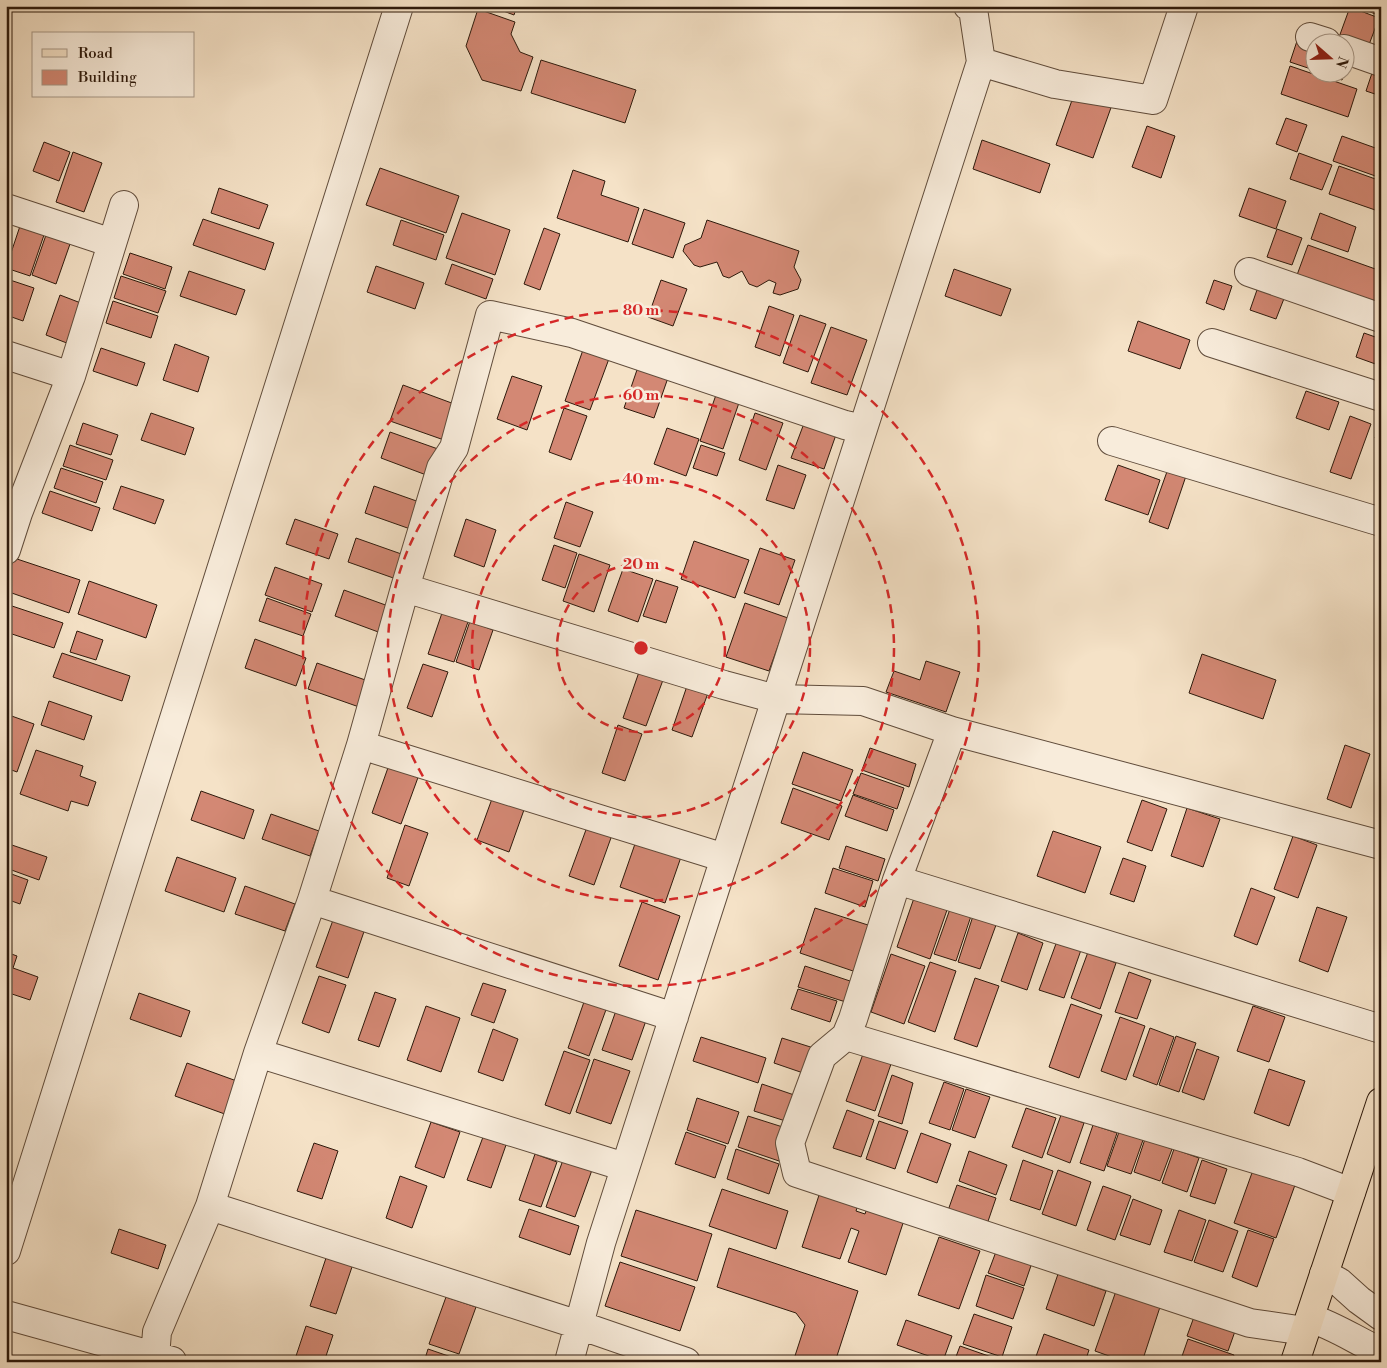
<svg xmlns="http://www.w3.org/2000/svg" width="1387" height="1368" font-family="'Libre Bodoni',serif">
  <style>
    .building { fill: #d38874; stroke: #2e1a0c }
    .lines { fill: none; stroke-linecap: round; stroke-linejoin: round }
    .minor-casing { stroke: #604c3b; stroke-width: 30 }
    .major-casing { stroke: #2e1a0c; stroke-width: 30 }
    .minor { stroke: #f8ecdb; stroke-width: 28 }
    .major { stroke: #f5e2c7; stroke-width: 28 }
    .ring { fill: none; stroke: #d62828; stroke-width: 2.5; stroke-dasharray: 9 6 }
    .centre { fill: #d62828; stroke: #f8ecdb; stroke-width: 2.5 }
    .ring-label { font-size: 15px; text-anchor: middle; font-weight: bold; fill: #d62828; stroke: #f8ecdb; stroke-width: 5; stroke-linejoin: round; paint-order: stroke }
  </style>
  <rect width="100%" height="100%" fill="#f5e2c7"/>
  <filter id="stains"><feTurbulence type="fractalNoise" baseFrequency=".004" numOctaves="4"/><feColorMatrix values="0 0 0 0 .2 0 0 0 0 .09 0 0 0 0 .02 0 0 0 .5 -.17"/></filter>
  <radialGradient id="worn" r=".72"><stop offset=".6" stop-color="#630" stop-opacity="0"/><stop offset="1" stop-color="#630" stop-opacity=".3"/></radialGradient>
  <!-- building -->
  <path class="building" d="M490,6H517L514,15Z
    M1150,6H1167L1166,11Z
    M1354,6H1381V16Z
    M1350,7L1379,18L1367,50L1338,40Z
    M478,9L515,22L511,34L520,52L533,57L521,91L482,80L466,46Z
    M1298,38L1314,44V70L1290,62Z
    M1344,54L1351,56L1342,80L1320,72H1344Z
    M541,60L636,90L625,123L531,93Z
    M1375,64L1381,66V96L1366,91Z
    M1290,66L1357,89L1348,117L1281,94Z
    M1076,89L1113,102L1093,158L1056,145Z
    M1286,118L1307,125L1297,152L1276,144Z
    M1147,126L1175,136L1161,178L1132,167Z
    M1342,136L1381,150V178L1333,161Z
    M982,140L1050,164L1040,193L973,169Z
    M44,142L70,152L59,181L33,171Z
    M73,152L102,163L84,212L56,202Z
    M1299,153L1332,165L1322,190L1290,179Z
    M1339,166L1381,181V212L1329,194Z
    M380,168L459,196L446,233L366,205Z
    M573,170L605,181L601,195L639,208L628,242L557,218Z
    M219,188L268,205L259,229L211,213Z
    M1249,188L1286,201L1276,229L1239,216Z
    M644,209L685,223L673,258L632,244Z
    M462,213L510,230L495,275L446,258Z
    M1320,213L1356,227L1348,252L1311,239Z
    M203,219L274,243L265,270L193,245Z
    M401,220L444,235L436,260L393,245Z
    M707,220L799,251L794,267L801,280L798,289L780,295L773,293L776,283L769,280L757,287L749,284L742,271L729,278L723,276L717,262L700,267L694,265L683,251L685,245L701,238Z
    M20,226L44,235L30,276L6,268Z
    M544,228L560,234L540,290L524,284Z
    M1277,229L1302,238L1292,265L1267,257Z
    M46,235L70,244L56,284L32,275Z
    M1308,245L1381,271V289L1376,303L1297,275Z
    M130,253L172,267L165,289L123,274Z
    M452,264L493,279L486,299L445,284Z
    M376,266L424,283L415,309L367,292Z
    M954,269L1011,289L1001,316L945,296Z
    M189,271L245,290L236,315L180,296Z
    M121,276L166,291L158,313L114,298Z
    M7,279L34,288L23,321L6,315V282Z
    M661,280L687,289L673,326L648,317Z
    M1214,280L1232,286L1224,310L1206,303Z
    M1258,287L1285,296L1276,319L1250,310Z
    M60,295L86,305L72,345L46,335Z
    M113,301L158,316L151,338L106,323Z
    M769,306L794,315L780,356L755,347Z
    M800,315L826,324L808,372L783,363Z
    M1138,321L1190,340L1180,369L1128,351Z
    M831,327L867,340L847,395L811,383Z
    M1364,333L1381,339V366L1356,357Z
    M175,344L209,357L198,392L163,380Z
    M584,347L610,356L590,410L565,401Z
    M101,348L145,363L137,386L93,371Z
    M640,361L670,372L654,418L624,408Z
    M512,376L542,386L527,430L497,419Z
    M403,385L457,405L444,440L390,421Z
    M718,389L741,397L723,449L700,441Z
    M1306,391L1339,402L1329,430L1296,418Z
    M564,408L587,416L571,460L549,452Z
    M151,413L194,428L185,455L141,440Z
    M755,413L783,423L766,470L739,460Z
    M1350,416L1371,424L1351,479L1330,472Z
    M806,418L838,429L824,469L791,458Z
    M1381,422V440L1375,438Z
    M83,423L118,435L111,455L76,444Z
    M667,428L699,439L686,476L654,464Z
    M390,432L438,449L429,476L381,458Z
    M70,445L113,460L106,480L63,466Z
    M701,445L725,453L717,476L693,468Z
    M778,465L806,475L794,509L766,500Z
    M1118,465L1160,480L1148,515L1105,500Z
    M1169,466L1187,473L1168,529L1149,522Z
    M61,468L103,482L96,503L54,488Z
    M121,486L164,500L155,524L113,509Z
    M374,486L425,504L416,531L365,513Z
    M50,491L100,508L92,531L42,513Z
    M566,502L593,512L580,547L554,538Z
    M295,519L338,534L329,559L286,544Z
    M466,519L496,530L484,567L454,556Z
    M356,538L407,556L399,580L348,562Z
    M694,541L749,560L735,598L681,579Z
    M554,545L577,553L565,588L542,580Z
    M760,548L795,560L779,605L744,593Z
    M579,554L610,565L594,612L563,601Z
    M14,558L80,580L69,613L6,591V581Z
    M275,567L322,584L312,612L265,595Z
    M623,569L653,579L638,622L608,611Z
    M656,580L678,587L666,623L643,616Z
    M89,581L157,605L146,638L78,614Z
    M344,590L391,607L381,633L335,616Z
    M267,598L311,614L303,636L259,621Z
    M745,603L788,618L769,671L726,657Z
    M6,604L63,623L54,648L6,632Z
    M443,610L469,619L454,662L428,654Z
    M470,621L493,630L479,670L456,662Z
    M77,631L103,640L96,660L70,652Z
    M255,639L306,658L296,686L245,668Z
    M62,653L130,676L122,701L53,677Z
    M1202,654L1276,680L1263,719L1189,693Z
    M926,661L960,672L946,712L886,692L894,671L920,680Z
    M317,663L371,682L362,708L308,689Z
    M423,664L448,672L432,717L407,708Z
    M639,672L663,680L646,726L623,718Z
    M687,686L708,693L692,737L672,730Z
    M49,701L92,716L84,740L41,725Z
    M6,714L34,724L17,772L6,768Z
    M618,725L642,734L625,781L602,773Z
    M1345,745L1370,754L1351,808L1327,799Z
    M870,748L916,764L909,787L862,770Z
    M36,750L83,766L80,776L96,782L88,806L71,801L68,811L20,794Z
    M803,752L853,770L841,801L792,784Z
    M390,762L420,772L401,824L372,813Z
    M861,773L904,788L897,809L853,794Z
    M793,788L842,806L829,840L781,823Z
    M201,791L254,810L244,839L191,820Z
    M853,795L894,810L887,831L845,816Z
    M493,796L525,807L509,852L477,840Z
    M1142,800L1167,809L1152,851L1127,842Z
    M1187,808L1220,819L1203,867L1171,856Z
    M271,814L319,831L310,856L262,839Z
    M405,825L428,833L409,886L387,878Z
    M587,827L612,835L594,885L569,876Z
    M1053,831L1101,847L1085,893L1037,876Z
    M1293,836L1317,845L1298,898L1274,889Z
    M636,841L681,857L665,903L620,887Z
    M6,843L47,857L39,880L6,868Z
    M846,846L885,859L878,881L839,868Z
    M177,857L236,878L224,912L165,891Z
    M1123,858L1146,866L1134,902L1110,894Z
    M833,868L873,881L865,907L825,893Z
    M6,872L28,880L20,904L6,899Z
    M245,886L295,904L285,931L235,914Z
    M1251,888L1275,897L1257,945L1234,936Z
    M914,898L947,910L930,959L897,947Z
    M642,902L680,916L658,980L619,966Z
    M1317,907L1347,917L1328,972L1299,961Z
    M815,908L871,926L856,972L800,953Z
    M337,909L368,920L348,978L316,967Z
    M950,909L971,916L956,961L934,954Z
    M973,916L996,925L980,969L958,962Z
    M1018,933L1043,943L1027,990L1001,981Z
    M1057,941L1081,950L1064,998L1039,990Z
    M6,952L17,956L13,968L38,977L30,1000L6,992Z
    M1088,952L1116,963L1100,1009L1071,998Z
    M891,954L925,966L904,1024L871,1012Z
    M930,962L956,971L935,1032L908,1022Z
    M805,966L856,983L849,1003L798,987Z
    M1129,972L1151,980L1137,1019L1115,1012Z
    M319,976L346,985L329,1033L302,1023Z
    M975,978L999,986L977,1047L954,1039Z
    M483,983L506,990L494,1023L471,1015Z
    M798,989L837,1001L830,1022L791,1009Z
    M375,992L396,999L379,1047L358,1040Z
    M139,993L190,1011L181,1037L130,1019Z
    M585,999L607,1007L589,1056L568,1048Z
    M1071,1004L1102,1015L1079,1078L1049,1067Z
    M618,1005L648,1015L632,1060L602,1050Z
    M426,1006L460,1018L441,1072L407,1060Z
    M1253,1006L1285,1017L1269,1062L1237,1051Z
    M1120,1017L1145,1026L1126,1080L1101,1071Z
    M1150,1028L1174,1037L1157,1085L1133,1076Z
    M493,1029L518,1039L503,1081L478,1072Z
    M1176,1036L1196,1043L1179,1092L1159,1085Z
    M701,1037L766,1058L758,1083L693,1061Z
    M782,1038L820,1050L812,1076L774,1063Z
    M1197,1049L1219,1057L1204,1100L1182,1092Z
    M564,1051L590,1060L570,1114L545,1105Z
    M863,1054L891,1064L875,1111L846,1101Z
    M594,1059L630,1071L611,1124L576,1112Z
    M187,1063L245,1084L233,1117L175,1096Z
    M1269,1069L1305,1081L1289,1126L1254,1113Z
    M892,1075L913,1083L902,1124L878,1116Z
    M944,1082L964,1089L950,1130L929,1123Z
    M762,1084L803,1098L795,1124L754,1111Z
    M966,1089L990,1097L975,1138L952,1130Z
    M697,1098L739,1112L728,1144L687,1130Z
    M1026,1108L1056,1118L1042,1158L1012,1147Z
    M847,1110L874,1120L861,1157L833,1148Z
    M1061,1115L1084,1123L1070,1163L1047,1154Z
    M748,1116L789,1129L779,1161L738,1147Z
    M879,1121L908,1131L895,1169L866,1159Z
    M431,1122L460,1132L444,1178L415,1167Z
    M1093,1125L1117,1133L1104,1171L1080,1163Z
    M686,1132L726,1146L715,1178L675,1164Z
    M1119,1132L1143,1140L1131,1174L1107,1166Z
    M921,1133L951,1144L937,1183L907,1172Z
    M483,1137L506,1145L491,1188L467,1180Z
    M1145,1139L1172,1149L1160,1181L1134,1172Z
    M314,1143L338,1151L322,1199L297,1191Z
    M736,1149L779,1164L769,1194L727,1179Z
    M1174,1149L1199,1158L1187,1192L1162,1183Z
    M969,1151L1007,1165L996,1195L959,1181Z
    M535,1154L557,1162L541,1207L519,1200Z
    M563,1160L592,1170L575,1217L546,1207Z
    M1023,1160L1053,1171L1040,1210L1010,1200Z
    M1202,1160L1227,1169L1215,1204L1190,1196Z
    M1058,1170L1091,1182L1076,1226L1042,1214Z
    M1253,1170L1295,1185L1276,1238L1234,1223Z
    M400,1176L427,1186L412,1228L386,1218Z
    M823,1183L861,1195L856,1211L865,1214L870,1199L907,1211L886,1275L848,1262L859,1231L851,1228L840,1259L802,1247Z
    M957,1185L996,1198L984,1233L945,1219Z
    M1103,1186L1131,1196L1115,1240L1087,1230Z
    M722,1189L788,1211L776,1249L709,1226Z
    M1133,1199L1162,1210L1150,1245L1120,1235Z
    M529,1209L579,1226L570,1255L519,1237Z
    M636,1210L712,1234L697,1281L621,1256Z
    M1179,1210L1206,1220L1192,1261L1164,1252Z
    M1209,1220L1238,1231L1223,1272L1194,1262Z
    M119,1229L166,1245L158,1269L111,1253Z
    M1248,1230L1274,1239L1257,1287L1232,1277Z
    M939,1237L980,1251L959,1309L918,1295Z
    M1000,1241L1035,1254L1024,1286L988,1273Z
    M729,1248L858,1291L835,1362H793L805,1325L796,1313L717,1287Z
    M327,1255L353,1264L336,1314L310,1306Z
    M620,1262L695,1287L680,1331L605,1306Z
    M1058,1274L1106,1291L1094,1326L1046,1309Z
    M986,1275L1024,1288L1013,1319L976,1306Z
    M1116,1291L1160,1307L1142,1362H1126L1095,1351Z
    M446,1297L476,1307L459,1354L429,1344Z
    M1198,1306L1239,1320L1228,1351L1187,1336Z
    M974,1314L1012,1327L1002,1357L963,1344Z
    M906,1320L952,1336L943,1361L897,1345Z
    M306,1326L333,1335L324,1362H294Z
    M1044,1334L1089,1350L1085,1362H1034Z
    M1188,1339L1234,1355L1232,1362H1180Z
    M960,1346L1000,1360L999,1362H954Z
    M428,1349L460,1360L459,1362H424Z"/>
  <g class="lines">
    <defs>
      <path id="minor" d="M1310,37L1326,42
        M1344,49L1381,62
        M981,62L1055,84L1153,100L1184,6
        M6,208L112,243
        M1249,272L1381,318
        M1212,343L1381,397
        M6,355L71,376
        M1112,441L1381,522
        M6,550L18,513L71,376L124,205
        M405,588L724,685L776,699L863,701L952,731L1381,845
        M952,731L897,880L853,1019L846,1036L822,1056L790,1143L797,1173L1250,1323L1305,1331
        M361,745L725,858
        M897,880L1381,1029
        M312,900L674,1017
        M846,1036L1298,1172L1351,1192
        M258,1053L625,1167
        M210,1206L579,1325L686,1362
        M6,1251L399,6
        M1324,1274L1339,1282L1359,1300L1381,1316
        M6,1315L172,1361
        M1310,1318C1335,1326 1357,1341 1381,1352
        M155,1357L157,1332L210,1206L258,1053L312,900L361,745L405,588L441,468L454,448L490,315L572,333L845,425L863,429
        M569,1362L601,1243L981,62L973,9L968,6"/>
      <path id="major" d="M1295,1362L1381,1102"/>
    </defs>
    <!-- minor casing -->
    <use href="#minor" class="minor-casing"/>
    <!-- major casing -->
    <use href="#major" class="major-casing"/>
    <!-- minor -->
    <use href="#minor" class="minor"/>
    <!-- major -->
    <use href="#major" class="major"/>
  </g>
  <!-- distance rings -->
  <g class="ring">
    <circle cx="641" cy="648" r="84"/>
    <circle cx="641" cy="648" r="169"/>
    <circle cx="641" cy="648" r="253"/>
    <circle cx="641" cy="648" r="338"/>
  </g>
  <circle cx="641" cy="648" r="8" class="centre"/>
  <g class="ring-label">
    <text x="641" y="315">80 m</text>
    <text x="641" y="400">60 m</text>
    <text x="641" y="484">40 m</text>
    <text x="641" y="569">20 m</text>
  </g>
  <!-- margin -->
  <rect width="1387" height="1368" fill="none" stroke="#f5e2c7" stroke-width="25"/>
  <rect x="8" y="8" width="1372" height="1353" fill="none" stroke="#2e1a0c" stroke-width="2.5"/>
  <rect x="12" y="12" width="1362" height="1343" fill="none" stroke="#2e1a0c"/>
  <!-- legend -->
  <rect x="32" y="32" width="162" height="65" fill="#f8ecdb" stroke="#a79888"/>
  <rect x="42" y="49" width="25" height="8" fill="#f5e2c7" stroke="#a79888"/>
  <text x="78" y="58" font-size="15" fill="#2e1a0c">Road</text>
  <rect x="42" y="70" width="25" height="15" fill="#d38874" stroke="#a79888"/>
  <text x="78" y="82" font-size="15" fill="#2e1a0c">Building</text>
  <!-- north arrow -->
  <g transform="translate(1330 58) rotate(110)"><circle r="24" fill="#f8ecdb" stroke="#a79888"/>
  <path d="M0-4L9 19L0 12L-9 19Z" fill="#8f2418"/>
  <text y="-8" font-size="14" font-weight="bold" text-anchor="middle" fill="#2e1a0c">N</text>
  </g>
  <rect width="100%" height="100%" filter="url(#stains)"/>
  <rect width="100%" height="100%" fill="url(#worn)"/>
</svg>
